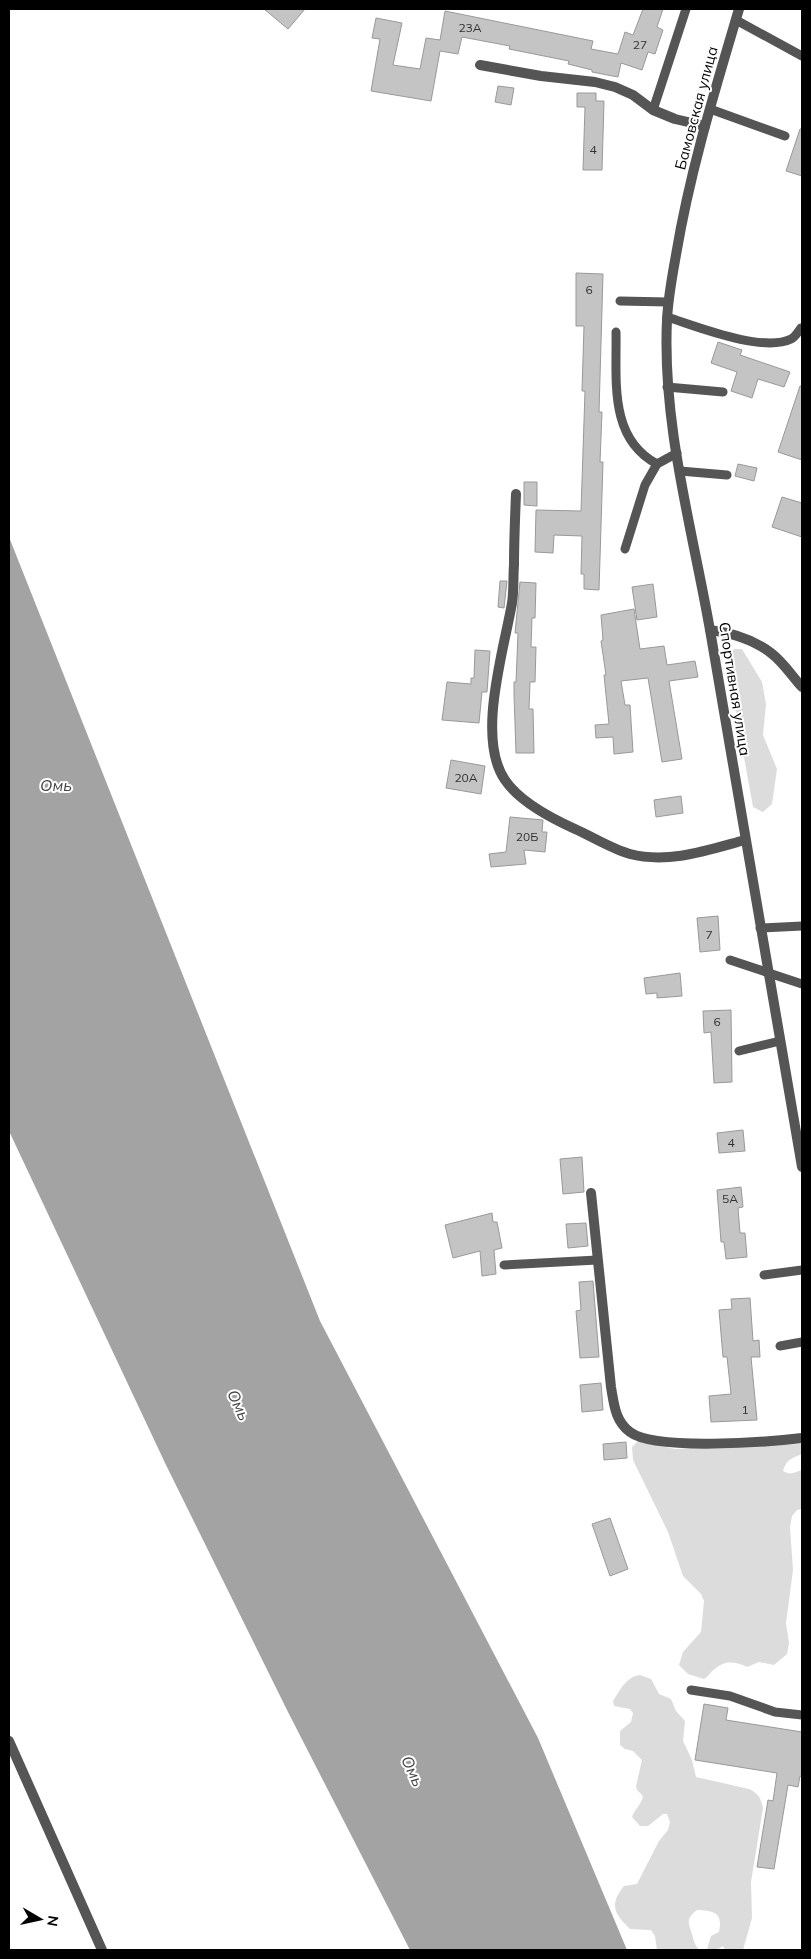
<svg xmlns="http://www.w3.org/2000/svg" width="811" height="1959" font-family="Mulish,sans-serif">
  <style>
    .green { fill: #dcdcdc }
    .water { fill: #a3a3a3 }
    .building { fill: #c4c4c4; stroke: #999 }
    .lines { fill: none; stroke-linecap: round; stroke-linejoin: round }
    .service { stroke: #555; stroke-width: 9 }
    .minor { stroke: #555; stroke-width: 10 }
    .tertiary { stroke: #555; stroke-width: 10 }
    .labels { text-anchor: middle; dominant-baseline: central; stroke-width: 4; stroke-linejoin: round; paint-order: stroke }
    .number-label { font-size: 12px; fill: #313131 }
    .street-label { font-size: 15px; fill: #000; stroke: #fff }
    .water-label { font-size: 16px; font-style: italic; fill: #444; stroke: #fff }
  </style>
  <rect width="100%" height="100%" fill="#fff"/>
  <!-- green -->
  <path class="green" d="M735,649H742L762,682L766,704L763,735L777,769L772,804L763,812L753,807L727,663L728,653Z
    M638,1441L675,1449L802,1444V1454C792,1458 786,1460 783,1471C790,1476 795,1472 802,1470V1509L797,1510L792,1516L790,1527L793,1570L786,1623L789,1643L787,1654L774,1665L759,1662L747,1667C736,1662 726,1660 716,1668C711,1671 709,1676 704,1679L688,1674L679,1665L683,1652L701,1632L704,1601L701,1594L683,1576L668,1532L633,1460L632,1447Z
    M640,1675L651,1679L659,1694L671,1699L676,1711L685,1721L683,1741L692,1760L696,1777L749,1789C758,1793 761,1798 763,1808L751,1882L752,1918L743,1950H725L723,1946L716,1950L707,1949L711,1936L719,1932C723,1912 714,1911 697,1910C688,1917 687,1921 691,1931C694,1940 693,1942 699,1950H657L655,1936L651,1930L630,1929C614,1913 609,1905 624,1886L637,1884L659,1841L668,1830L670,1822L667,1814H663L648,1826H640L632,1817C634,1810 642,1804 643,1796L637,1790L636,1786L642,1760L633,1751L625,1749L620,1745V1731L631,1722L633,1713L630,1709L614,1706L613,1701C621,1689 626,1677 640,1675Z"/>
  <!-- water -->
  <path class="water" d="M9,537L320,1321L538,1738L627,1950H410L288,1712L166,1465L9,1131Z"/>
  <!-- building -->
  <path class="building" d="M264,9H305L288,29Z
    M643,9H663L657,27L663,30L655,54L648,52L642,70L621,63L618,77L592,72V70L568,64L569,61L509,49L510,46L462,37L458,54L440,51L431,101L371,91L380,39L372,38L376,18L402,23L393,65L420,69L426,38L440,40L445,11L593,41L591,49L618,54L625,32L633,35Z
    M498,86L514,88L511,105L495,102Z
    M577,93H596V101H604L602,170H583L585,107H577Z
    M800,129H802V176L786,171Z
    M576,273L603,274L599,412H602L600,462H603L599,590L584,589V574H581L582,536L554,535L553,553L535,552L536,510L581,511L585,391H582L584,326H576Z
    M718,342L742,350L740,355L790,372L784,387L758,379L752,398L731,391L737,372L711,363Z
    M800,386H802V460L778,452Z
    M738,464L757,468L754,481L735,476Z
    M524,482H537V506L524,505Z
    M782,497L802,503V537L772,527Z
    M500,581H507L504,608L498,607Z
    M520,582L536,583L535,618H532L531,647H536L535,682H530L529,709H533L534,753H516L514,695V682H516L518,633H515Z
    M653,584L657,617L637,620L632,587Z
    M634,609L640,649L664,646L667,665L695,661L698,677L669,681L682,759L662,762L648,678L621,681L625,705H630L633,752L614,754L613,737L596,738L595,725L609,724L604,675H606L601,641L603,640L601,615Z
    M475,650L490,651L487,692H482L479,723L442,720L447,682L471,684V678H474Z
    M451,760L485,766L481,794L446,788Z
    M681,796L683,813L656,817L654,800Z
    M510,817L543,820L542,832H547L545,852L524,850L526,864L491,867L489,854L506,852Z
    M718,916L720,950L700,952L697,918Z
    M680,973L682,996L657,998V993L646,994L644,978Z
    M731,1010L732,1082L714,1083L711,1032L704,1033L703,1011Z
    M743,1130L745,1151L719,1153L717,1133Z
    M582,1157L584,1192L563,1194L560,1159Z
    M741,1187L743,1207L738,1208L740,1233H745L747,1257L726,1259L724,1242H721L717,1190Z
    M492,1213L493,1222H497L502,1248L494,1250L496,1274L482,1276L480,1251L453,1258L445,1225Z
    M586,1223L588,1246L568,1248L566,1224Z
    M593,1281L599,1357L580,1358L576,1311L581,1310L579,1282Z
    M750,1298L753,1341L759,1340L760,1357H751L757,1420L711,1422L709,1396L731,1394L727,1357H723L719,1310L732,1309L731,1299Z
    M601,1383L603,1410L582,1412L580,1385Z
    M626,1442L627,1458L604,1460L603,1444Z
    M610,1518L628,1569L610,1576L592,1524Z
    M704,1704L728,1708L726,1720L802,1732V1777L800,1776L798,1787L788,1785L774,1869L757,1867L768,1800L773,1801L777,1773L695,1760Z"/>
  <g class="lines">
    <!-- service -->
    <path class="service" d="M736,20L802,56
      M710,109L785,136
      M653,110L686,9
      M620,301L668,302
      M667,317C696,326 762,353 791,339C795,337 798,332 801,328
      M616,332C617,379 608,438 657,464
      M667,387L723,392
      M680,471L727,475
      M625,549L645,485L657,464L677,453
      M760,928L802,926
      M730,960L802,984
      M739,1051L780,1041
      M504,1265L597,1260
      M764,1275L802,1270
      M780,1346L802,1342
      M691,1690L730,1696L775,1712L802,1715"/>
    <!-- minor -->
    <path class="minor" d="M480,65L541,76L595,82L615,87L633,95L653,110L675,119L705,126
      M516,494C515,518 514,542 514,565C513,578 514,591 512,603C504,650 476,738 505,780C519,801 553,819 575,829C593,837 612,849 630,854C669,864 708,850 745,840
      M710,630C732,633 753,639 771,653C783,662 792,676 802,687
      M591,1193L611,1387C614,1404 615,1421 630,1432C655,1451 769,1442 802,1438"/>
    <!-- tertiary -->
    <path class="tertiary" d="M739,9C715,90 690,171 676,255C672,277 668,298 667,320C662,424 692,527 710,630C742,809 770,988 802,1167
      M9,1741L102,1950"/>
  </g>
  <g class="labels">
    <!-- number labels -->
    <g class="number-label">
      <text x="470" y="27">23А</text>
      <text x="640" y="44">27</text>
      <text x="593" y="149">4</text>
      <text x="589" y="289">6</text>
      <text x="466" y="777">20А</text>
      <text x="527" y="836">20Б</text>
      <text x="709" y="934">7</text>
      <text x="717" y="1021">6</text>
      <text x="731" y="1142">4</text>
      <text x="730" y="1198">5А</text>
      <text x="745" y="1409">1</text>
    </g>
    <!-- street labels -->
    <g class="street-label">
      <text transform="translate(696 108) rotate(-75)">Бамовская улица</text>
      <text transform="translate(735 689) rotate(81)">Спортивная улица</text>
    </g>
    <!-- water labels -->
    <g class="water-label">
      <text x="56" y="785">Омь</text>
      <text transform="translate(239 1405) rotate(65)">Омь</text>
      <text transform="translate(413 1771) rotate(65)">Омь</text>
    </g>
  </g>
  <!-- border -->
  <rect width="811" height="1959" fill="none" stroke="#000000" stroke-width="20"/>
  <!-- north arrow -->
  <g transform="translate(40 1919) rotate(99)" stroke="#ffffff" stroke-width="4" paint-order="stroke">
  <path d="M0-4L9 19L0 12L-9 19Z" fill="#000000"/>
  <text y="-8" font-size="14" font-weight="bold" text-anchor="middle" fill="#000000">N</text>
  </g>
</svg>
